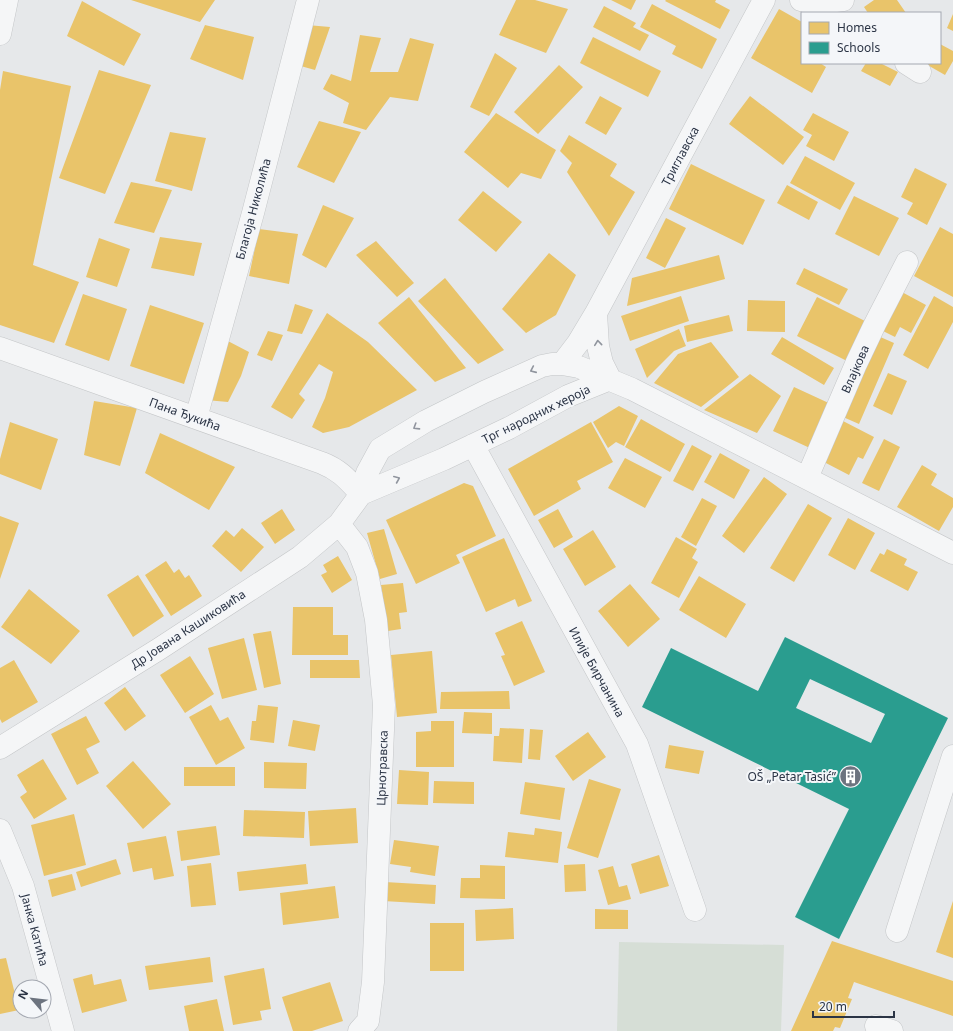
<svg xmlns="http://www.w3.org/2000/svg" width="953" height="1031" font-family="'Noto Sans',sans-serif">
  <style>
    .green { fill: #d6ded6 }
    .homes { fill: #e9c46a }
    .schools { fill: #2a9d8f; fill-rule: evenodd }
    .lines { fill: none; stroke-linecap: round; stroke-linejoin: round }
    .minor-casing { stroke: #c4c6c8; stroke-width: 23 }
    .minor { stroke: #f5f6f7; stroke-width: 22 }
    .oneway { stroke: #90959e }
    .labels { text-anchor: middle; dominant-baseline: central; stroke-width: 4; stroke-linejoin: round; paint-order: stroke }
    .street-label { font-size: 12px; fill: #2b3445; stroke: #f4f6f9 }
    .poi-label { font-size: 12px; fill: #2b3445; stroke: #f4f6f9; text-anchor: end }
  </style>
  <rect width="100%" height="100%" fill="#e6e8ea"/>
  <!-- green -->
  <path class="green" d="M619,942L784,945L781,1031H617Z"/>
  <!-- homes -->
  <path class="homes" d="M131,0H215L200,22Z
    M516,0H535L568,9L546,53L499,35Z
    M611,0H636L631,10Z
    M666,0H716L715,2L730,10L720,29L665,1Z
    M874,0H897L906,13H868L864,7Z
    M82,1L141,34L124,66L67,36Z
    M652,4L717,39L702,69L672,54L676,46L640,27Z
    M604,6L636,23L633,27L649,35L640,51L593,27Z
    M779,9L802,22V63H820L826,67L812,93L751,58Z
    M953,14V31L947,28Z
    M205,25L254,37L243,80L190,59Z
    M307,25L330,27L315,70L297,65Z
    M360,35L381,38L370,72H398L410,38L434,44L418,101L390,97L366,130L343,123L349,103L323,89L331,74L351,81Z
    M593,37L661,71L648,97L580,63Z
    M940,44L953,51V61L945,75L924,63H940Z
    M495,53L517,68L489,116L470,107Z
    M866,63H880L898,72L890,86L861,71Z
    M559,65L583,87L538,134L514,112Z
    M99,70L151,85L105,194L59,178Z
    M3,71L71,86L33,265L79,282L54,343L0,325V90Z
    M600,96L622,108L606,135L585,123Z
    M750,96L804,137L783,165L729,124Z
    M496,113L556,150L541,179L521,173L508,188L464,152Z
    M813,113L849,132L834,161L806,146L812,135L803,130Z
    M319,121L361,132L334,183L297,167Z
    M170,132L206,138L192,191L155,181Z
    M569,135L617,164L610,176L635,192L609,236L567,172L572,163L560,151Z
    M805,156L855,183L840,210L790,183Z
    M691,164L765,200L743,245L669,209Z
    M915,168L947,184L927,225L907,214L913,203L901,197Z
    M131,182L172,190L154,233L114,223Z
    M787,185L818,202L809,220L777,203Z
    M483,191L522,222L496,252L458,220Z
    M854,196L899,218L879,256L835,234Z
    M323,205L354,218L326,268L302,255Z
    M666,218L686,228L665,268L646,258Z
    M940,227L953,234V297L914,276Z
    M259,229L298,234L289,284L249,276Z
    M160,237L202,243L194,276L151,268Z
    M99,238L130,249L117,287L86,277Z
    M376,241L414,283L397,297L356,255Z
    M549,253L576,275L556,315L526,333L502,309Z
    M719,255L725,279L627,306L632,278Z
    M804,268L848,289L839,305L796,284Z
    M445,278L504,350L478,364L418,301Z
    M900,291L926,305L911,333L900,327L895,337L879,329Z
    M83,294L127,309L109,361L65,345Z
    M681,296L689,321L630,341L621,316Z
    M934,296L953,307V322L928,369L903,355Z
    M409,297L466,368L435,382L378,323Z
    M817,297L867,322L847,361L797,336Z
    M748,300L785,301V332L747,331Z
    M295,304L313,310L302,334L287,331Z
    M150,305L204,323L184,384L130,366Z
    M327,313L368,342L417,390L349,427L323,433L312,427L325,398L333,372L319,364L299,394L305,400L292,419L271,407Z
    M729,315L733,331L687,342L684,326Z
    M679,329L686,346L674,351L647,378L635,349Z
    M268,331L283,335L272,361L257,355Z
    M878,336L894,343L859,424L843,417Z
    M782,337L834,368L824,385L771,354Z
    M224,339L249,352L241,376L228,402L206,400Z
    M711,342L739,377L701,407L654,383L678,354Z
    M888,373L907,381L892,415L873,406Z
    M750,374L781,396L757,433L704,410Z
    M794,387L833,405L812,449L773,431Z
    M94,401L137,408L120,466L84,455Z
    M619,406L638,416L624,446L616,442L608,448L593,422Z
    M641,419L685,444L670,472L625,447Z
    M843,421L874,437L863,459L858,457L849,475L824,462Z
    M10,422L58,439L41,490L0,474V459Z
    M591,422L613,462L577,481L581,489L534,516L508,469Z
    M160,433L235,467L209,510L145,473Z
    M884,439L900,447L879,491L862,483Z
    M692,445L712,456L693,491L673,481Z
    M720,453L750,470L734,499L704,482Z
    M625,458L662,477L645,508L608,488Z
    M922,465L937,474L931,485L953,498V507L939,531L897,507Z
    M764,477L787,494L744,553L722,536Z
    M464,483L473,486L496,536L456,555L460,563L416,584L386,520Z
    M702,498L717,506L696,546L681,537Z
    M808,504L832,518L794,582L770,568Z
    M282,509L295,530L275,544L261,523Z
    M558,509L573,537L554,548L538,520Z
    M0,516L19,523L0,579Z
    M848,518L875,533L855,570L828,555Z
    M242,528L264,547L241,572L212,546L226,530L234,537Z
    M384,529L397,574L380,579L367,533Z
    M593,530L616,567L585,586L563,549Z
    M676,537L697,549L692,558L698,562L679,598L651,583Z
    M504,538L532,601L518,607L515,599L486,612L462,557Z
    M887,549L907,559L904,565L918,572L908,591L870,571L880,553L884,555Z
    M338,556L352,580L332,593L321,575L327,572L323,565Z
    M166,561L174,573L179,569L185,578L189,575L202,596L171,616L145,575Z
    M138,575L164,616L133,637L107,595Z
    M699,576L746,604L726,638L679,610Z
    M403,583L407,612L399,613L401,629L388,631L381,585Z
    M630,584L660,619L628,647L598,611Z
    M29,589L80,631L51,664L1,627Z
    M293,607H333V635H348V655H292Z
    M522,621L545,672L514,686L501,656L505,655L495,633Z
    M271,631L281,684L264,688L253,634Z
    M244,638L257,690L222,699L208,648Z
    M432,651L437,713L397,717L391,655Z
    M190,656L214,694L185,713L160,675Z
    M14,660L38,702L2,723L0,719V668Z
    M310,660H359L360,678H310Z
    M125,687L146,716L125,731L104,703Z
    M509,691L510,709H440L441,692Z
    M211,705L220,721L228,717L245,748L216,765L189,717Z
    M258,705L278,707L274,743L250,740L252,721H256Z
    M464,712L492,713V734L462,733Z
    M86,716L100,742L86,749L99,773L77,785L51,734Z
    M293,720L320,725L315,751L288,746Z
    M431,721H454V767H416V732L431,731Z
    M500,728L524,729L522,763L493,761L494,736H499Z
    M530,729L543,730L540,760L528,759Z
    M588,732L606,757L573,781L555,756Z
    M669,745L704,751L699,774L665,768Z
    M43,759L67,799L34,819L20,797L27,792L17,775Z
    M133,761L171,804L143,829L106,786Z
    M264,762L307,763L306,789L264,788Z
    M184,767H235V786H184Z
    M399,770L429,772L428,805L397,804Z
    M589,779L621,789L598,858L567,848Z
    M434,781L474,782V804L433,803Z
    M525,782L565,788L560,820L520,814Z
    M356,808L358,843L310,846L308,811Z
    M244,810L305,812L304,838L243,836Z
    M74,814L86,865L44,876L31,825Z
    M216,826L220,855L181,861L177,831Z
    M535,828L562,832L558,863L505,857L508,832L534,835Z
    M166,836L174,876L154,880L152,868L133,872L127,843Z
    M394,840L439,846L435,876L410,872L411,867L390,864Z
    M659,855L669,886L640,894L631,864Z
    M116,859L121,874L81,887L76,872Z
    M211,863L216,905L191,907L187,866Z
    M306,864L308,884L239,891L237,872Z
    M585,864L586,891L565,892L564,865Z
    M480,865L505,866V899L460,898L461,878H480Z
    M613,866L619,887L627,885L631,899L608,905L598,870Z
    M72,874L76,890L52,897L48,880Z
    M385,882L436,885L435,904L383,901Z
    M335,886L339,918L283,925L280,893Z
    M953,901V958L936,952Z
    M513,908L514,939L476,941L475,910Z
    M595,909L628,910V929H595Z
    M430,923H464V971H430Z
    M832,941L953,981V1016L854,982L848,998L852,999L840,1028L835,1027L833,1031H791Z
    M210,957L213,982L149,990L145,966Z
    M6,958L19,1010L0,1014V959Z
    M264,968L271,1009L260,1011L262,1020L233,1025L224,976Z
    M92,974L94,985L121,979L127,1001L82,1013L73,979Z
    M330,982L343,1021L312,1031H293L282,997Z
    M217,999L224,1031H189L184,1006Z"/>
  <!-- schools -->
  <path class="schools" d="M785,637L948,718L839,939L795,917L849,809L642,707L671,648L758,691ZM810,679L885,714L871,743L796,708Z"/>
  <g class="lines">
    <defs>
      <path id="minor" d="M801,0L814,4L843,0
        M0,34L7,0
        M906,63L920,72
        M596,313L764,0
        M0,348L322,463C340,470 348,480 361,494
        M562,364L578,343L596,313L598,346L602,363L610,379
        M196,418L253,213L308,0
        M473,445L637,744L695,910
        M807,478L856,364L875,324L907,262
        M361,494L444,459L509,428L568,396L610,379
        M339,524L357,547L367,573L376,620L384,705L373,982L368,1021L359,1031
        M0,748L159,649L300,557L339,524L361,494L367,473L380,449L426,421L484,392L542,366L552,364H562L579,367L632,389L953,553
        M0,830L23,886L63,1031
        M897,931L953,756
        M876,1026L892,1031"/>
    </defs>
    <!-- minor casing -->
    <use href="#minor" class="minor-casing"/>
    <!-- minor -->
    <use href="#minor" class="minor"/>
  </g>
  <!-- one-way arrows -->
  <defs><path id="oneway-chevron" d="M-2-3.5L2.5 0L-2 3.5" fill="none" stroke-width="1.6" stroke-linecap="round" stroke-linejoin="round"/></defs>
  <g class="oneway">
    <use href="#oneway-chevron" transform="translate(598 343) rotate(-96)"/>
    <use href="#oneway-chevron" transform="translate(533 370) rotate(156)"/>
    <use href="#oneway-chevron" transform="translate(416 427) rotate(148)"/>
    <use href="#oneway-chevron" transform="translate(397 479) rotate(-23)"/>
  </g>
  <!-- icons -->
  <defs>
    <symbol id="building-disc" viewBox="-11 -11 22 22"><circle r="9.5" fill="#6c737f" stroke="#f4f6f9"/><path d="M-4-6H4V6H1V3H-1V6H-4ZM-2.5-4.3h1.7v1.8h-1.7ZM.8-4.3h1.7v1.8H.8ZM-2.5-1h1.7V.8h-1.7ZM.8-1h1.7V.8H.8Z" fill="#fff"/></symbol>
  </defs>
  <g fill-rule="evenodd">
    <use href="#building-disc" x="838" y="764" width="25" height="25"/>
  </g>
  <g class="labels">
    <!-- street labels -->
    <g class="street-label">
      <text transform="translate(680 156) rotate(-62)">Триглавска</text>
      <text transform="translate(253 209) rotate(-75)">Благоја Николића</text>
      <text transform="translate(855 369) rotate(-66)">Влајкова</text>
      <text transform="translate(185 414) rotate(20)">Пана Ђукића</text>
      <text transform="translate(536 414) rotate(-26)">Трг народних хероја</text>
      <text transform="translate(188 629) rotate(-33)">Др Јована Кашиковића</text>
      <text transform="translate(597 672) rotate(61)">Илије Бирчанина</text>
      <text transform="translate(382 768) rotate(-88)">Црнотравска</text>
      <text transform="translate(35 930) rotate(75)">Јанка Катића</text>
    </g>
    <!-- poi labels -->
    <g class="poi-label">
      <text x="836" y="776">OŠ „Petar Tasić”</text>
    </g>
  </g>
  <!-- legend -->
  <rect x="801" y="12" width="140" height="52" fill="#f4f6f9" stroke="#a4a8b1"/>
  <rect x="809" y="22" width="20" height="12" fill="#e9c46a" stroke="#a4a8b1"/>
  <text x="837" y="32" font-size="12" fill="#2b3445">Homes</text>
  <rect x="809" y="42" width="20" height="12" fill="#2a9d8f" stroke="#a4a8b1"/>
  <text x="837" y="52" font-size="12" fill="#2b3445">Schools</text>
  <!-- north arrow -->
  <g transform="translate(32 999) rotate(298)"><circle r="19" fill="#f4f6f9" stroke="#a4a8b1"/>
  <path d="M0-3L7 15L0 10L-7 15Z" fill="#6c737f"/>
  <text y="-6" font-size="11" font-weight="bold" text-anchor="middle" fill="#2b3445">N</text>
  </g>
  <!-- scale -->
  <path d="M813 1011v6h81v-6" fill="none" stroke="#2b3445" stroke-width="2"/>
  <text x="819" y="1011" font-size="12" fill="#2b3445" stroke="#f4f6f9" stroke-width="3" paint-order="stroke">20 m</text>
</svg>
